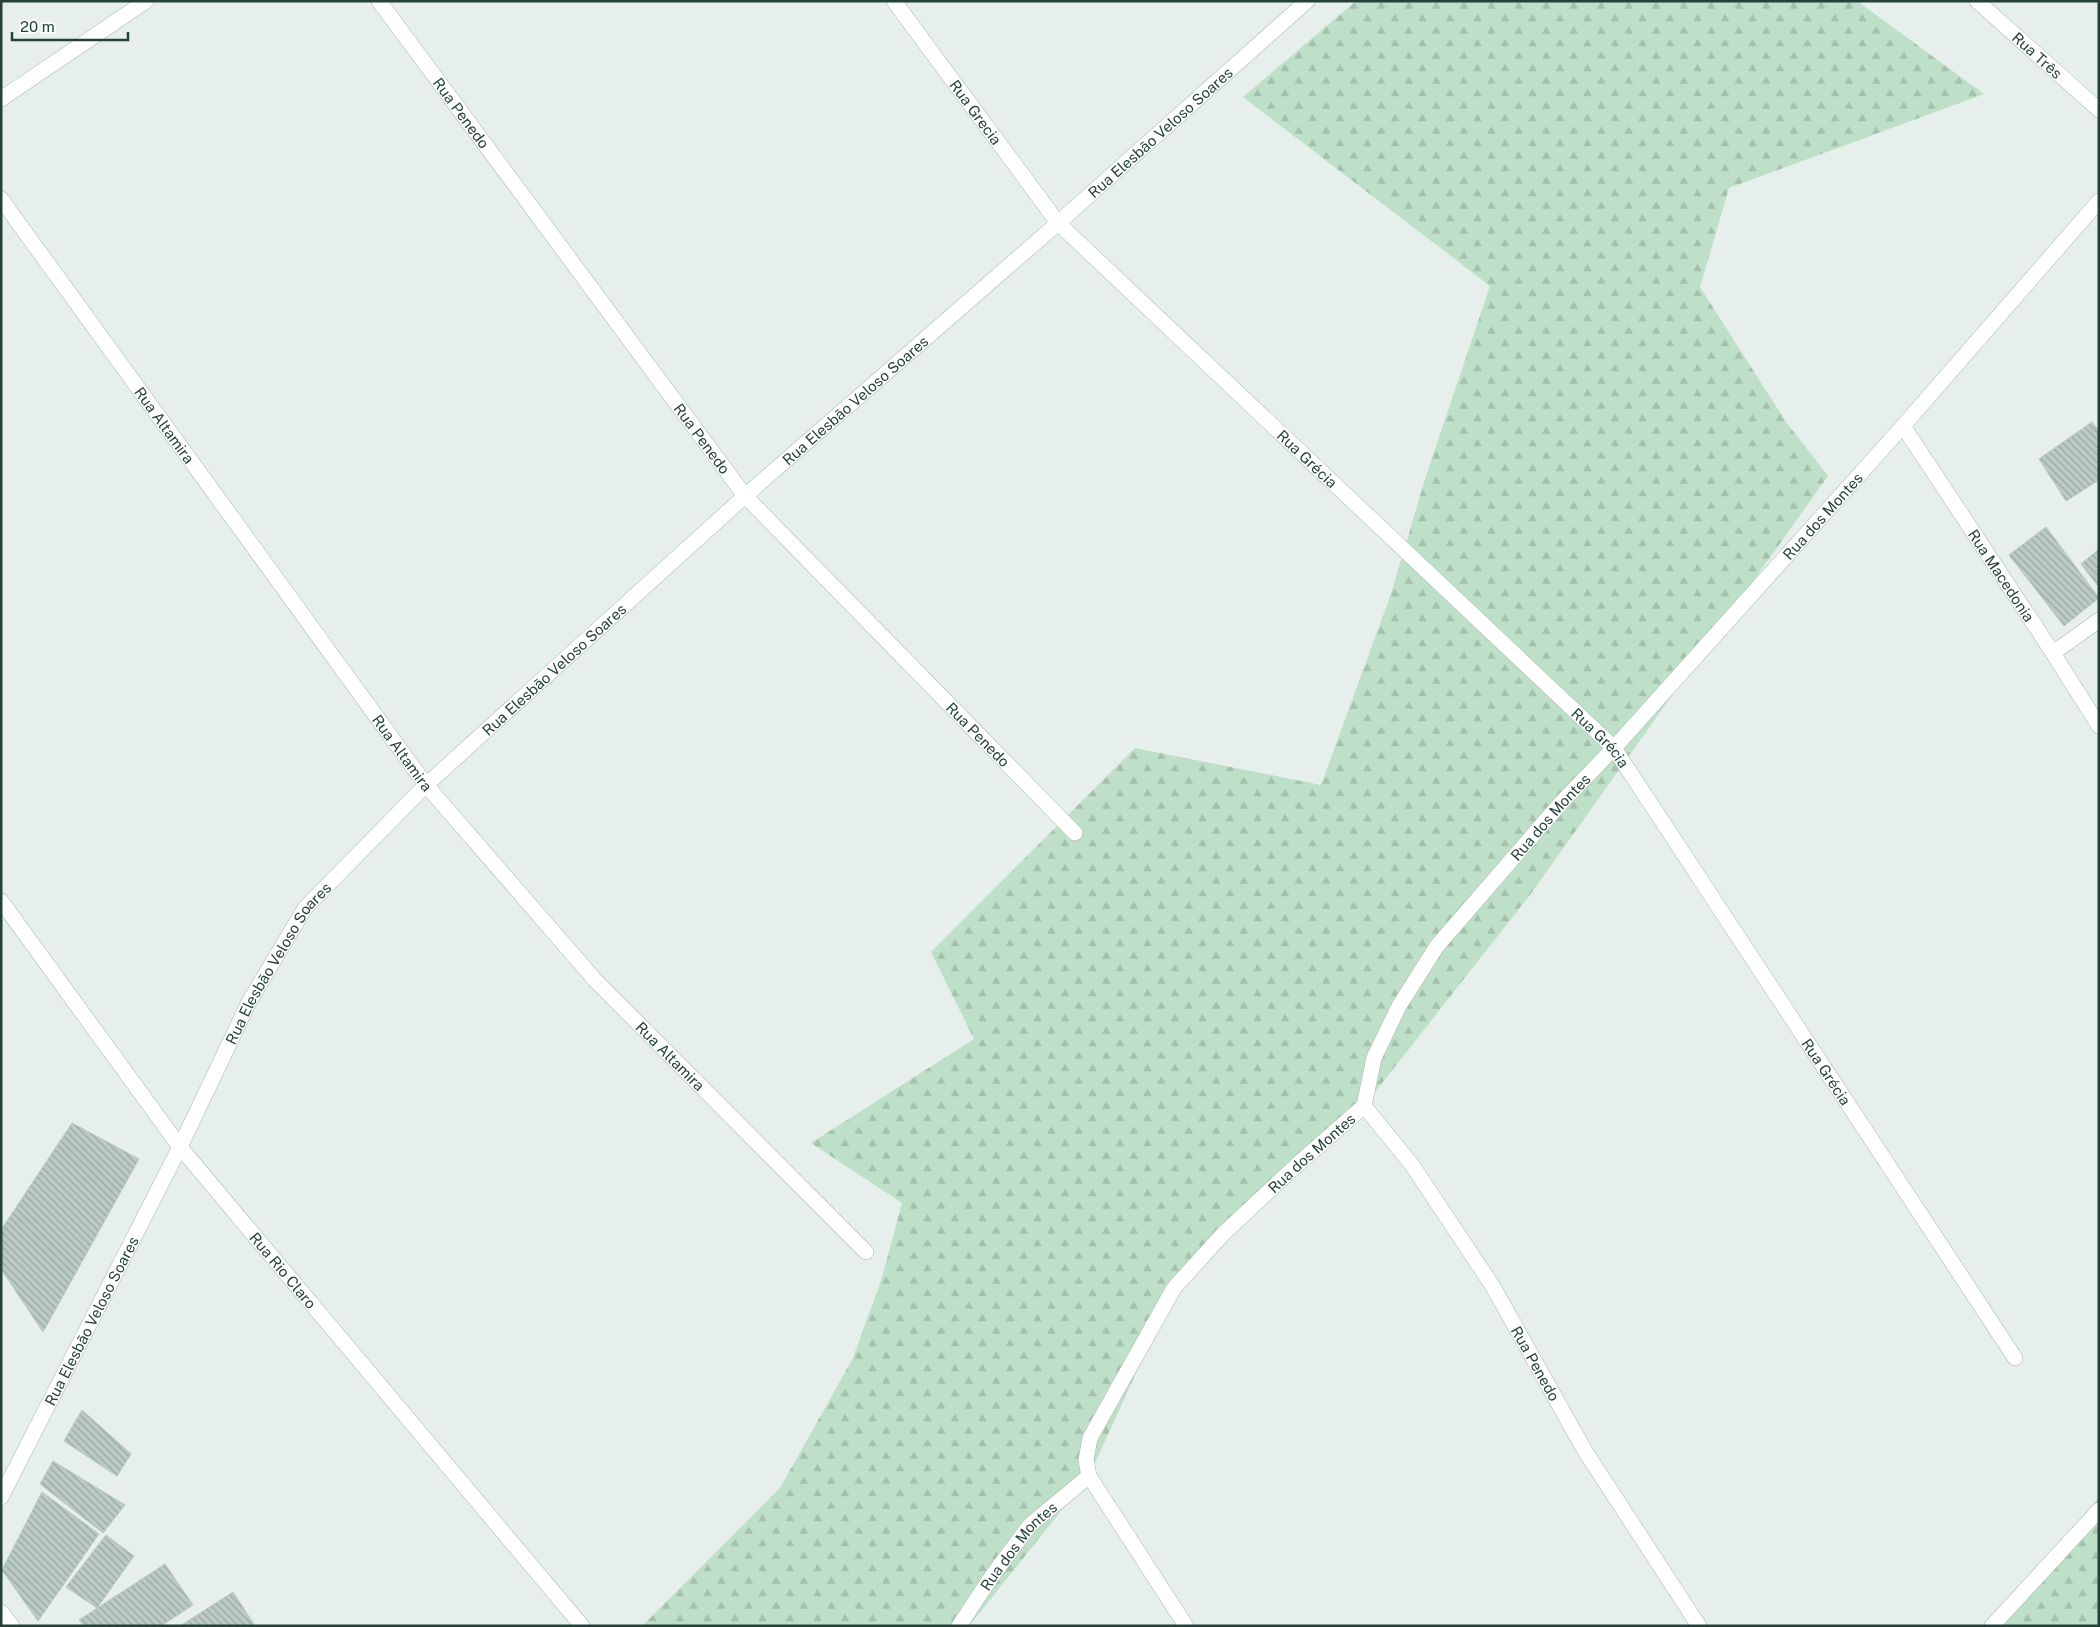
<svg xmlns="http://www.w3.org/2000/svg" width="2100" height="1627" font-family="'Public Sans',sans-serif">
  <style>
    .forest { fill: url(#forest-firs) }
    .building { fill: url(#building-back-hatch); stroke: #b8c9c2 }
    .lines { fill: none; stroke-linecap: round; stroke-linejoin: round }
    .street-casing { stroke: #a8b8b2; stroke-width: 16 }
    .street { stroke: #fff; stroke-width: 15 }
    .labels { text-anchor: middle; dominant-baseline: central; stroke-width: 4; stroke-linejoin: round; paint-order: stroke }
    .street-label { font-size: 15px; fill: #24423a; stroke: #f7fbf9 }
  </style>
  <defs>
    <pattern id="forest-firs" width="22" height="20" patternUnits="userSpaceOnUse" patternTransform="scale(1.25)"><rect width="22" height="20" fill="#bfe0c8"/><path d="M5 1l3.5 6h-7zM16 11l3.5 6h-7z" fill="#a4c1ad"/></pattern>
    <pattern id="building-back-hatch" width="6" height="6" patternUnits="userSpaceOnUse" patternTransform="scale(1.25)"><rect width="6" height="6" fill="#bbcac4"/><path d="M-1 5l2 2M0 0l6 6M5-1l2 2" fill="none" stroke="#98a6a0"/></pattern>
  </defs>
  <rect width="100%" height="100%" fill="#e6efeb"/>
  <!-- forest -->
  <path class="forest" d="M1356,1H1857L1984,94L1729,188L1700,287L1786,422L1828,476L1530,895L1364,1106L1175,1288L1089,1476L969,1626H642L780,1488L852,1360L881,1281L902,1203L811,1143L974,1039L931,952L1135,748L1321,785L1391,594L1425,479L1490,286L1243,97Z
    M2099,1497V1626H2000Z"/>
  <!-- building -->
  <path class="building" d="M2092,422L2099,431V480L2066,501L2039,459Z
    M2046,527L2099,598L2064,626L2009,555Z
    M2099,549V584L2097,585L2081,564Z
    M72,1123L139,1159L43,1332L1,1269V1230Z
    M82,1410L131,1454L117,1476L64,1441Z
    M53,1461L125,1505L103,1533L40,1484Z
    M42,1492L99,1534L38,1621L2,1570Z
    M106,1535L134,1556L97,1608L66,1587Z
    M165,1564L193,1605L161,1626H84L79,1620Z
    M233,1592L255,1626H180Z"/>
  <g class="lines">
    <defs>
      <g id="street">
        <path id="s1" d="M379,1L745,496L1075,833"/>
        <path id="s2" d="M894,1L1058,223L1614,748L2015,1358"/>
        <path id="s3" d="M1977,1L2099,110"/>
        <path d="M1,99L146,1"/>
        <path id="s4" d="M1,199L426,785L595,980L866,1252"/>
        <path id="s5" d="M1903,426L2053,653L2099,726"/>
        <path d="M2053,653L2099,620"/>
        <path id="s6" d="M1,901L180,1147L582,1626"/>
        <path id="s7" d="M1364,1106L1412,1165L1492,1285L1585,1451L1699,1626"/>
        <path id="s8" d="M1,1497L180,1147L249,1002L305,908L426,785L745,496L1058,223L1307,1"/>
        <path d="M1,1612L12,1626"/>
        <path id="s9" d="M959,1626L992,1576L1030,1525L1089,1476"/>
        <path id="s10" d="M1186,1626L1089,1476L1086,1460L1090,1438L1174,1288L1224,1233L1298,1164L1364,1106L1374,1058L1399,1006L1437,946L1560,804L1614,748L1903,426L2099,201"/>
        <path d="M1992,1626L2099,1510"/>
      </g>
    </defs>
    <!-- street casing -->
    <use href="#street" class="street-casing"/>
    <!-- street -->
    <use href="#street" class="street"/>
  </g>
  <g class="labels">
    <!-- street labels -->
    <g class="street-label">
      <text stroke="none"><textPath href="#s3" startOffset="81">Rua Três</textPath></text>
      <text stroke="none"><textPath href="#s2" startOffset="138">Rua Grecia</textPath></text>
      <text stroke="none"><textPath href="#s1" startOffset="139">Rua Penedo</textPath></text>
      <text stroke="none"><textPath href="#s8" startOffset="1818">Rua Elesbão Veloso Soares</textPath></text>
      <text stroke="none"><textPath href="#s8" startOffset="1412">Rua Elesbão Veloso Soares</textPath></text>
      <text stroke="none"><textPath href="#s4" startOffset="279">Rua Altamira</textPath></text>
      <text stroke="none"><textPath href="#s1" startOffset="544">Rua Penedo</textPath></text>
      <text stroke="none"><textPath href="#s2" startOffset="619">Rua Grécia</textPath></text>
      <text stroke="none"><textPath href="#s10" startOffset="1408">Rua dos Montes</textPath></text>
      <text stroke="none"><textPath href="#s5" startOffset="179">Rua Macedonia</textPath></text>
      <text stroke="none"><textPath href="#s8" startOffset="1008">Rua Elesbão Veloso Soares</textPath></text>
      <text stroke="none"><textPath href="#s1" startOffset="949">Rua Penedo</textPath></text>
      <text stroke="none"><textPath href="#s2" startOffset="1024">Rua Grécia</textPath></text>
      <text stroke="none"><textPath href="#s4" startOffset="684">Rua Altamira</textPath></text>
      <text stroke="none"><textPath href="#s10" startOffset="1002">Rua dos Montes</textPath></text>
      <text stroke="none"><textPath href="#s8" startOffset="602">Rua Elesbão Veloso Soares</textPath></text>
      <text stroke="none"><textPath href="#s4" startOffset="1089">Rua Altamira</textPath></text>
      <text stroke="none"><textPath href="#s2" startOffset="1428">Rua Grécia</textPath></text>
      <text stroke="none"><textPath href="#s10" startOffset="582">Rua dos Montes</textPath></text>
      <text stroke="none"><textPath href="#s6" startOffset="465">Rua Rio Claro</textPath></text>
      <text stroke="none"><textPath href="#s8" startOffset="198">Rua Elesbão Veloso Soares</textPath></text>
      <text stroke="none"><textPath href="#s7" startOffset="310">Rua Penedo</textPath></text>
      <text stroke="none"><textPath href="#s9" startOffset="100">Rua dos Montes</textPath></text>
    </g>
  </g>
  <!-- border -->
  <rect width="2100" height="1627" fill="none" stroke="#24423a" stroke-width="5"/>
  <!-- scale -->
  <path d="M12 32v8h116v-8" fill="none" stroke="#24423a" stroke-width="2.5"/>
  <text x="20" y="32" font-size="15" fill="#24423a" stroke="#f7fbf9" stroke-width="4" paint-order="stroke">20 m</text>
</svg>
